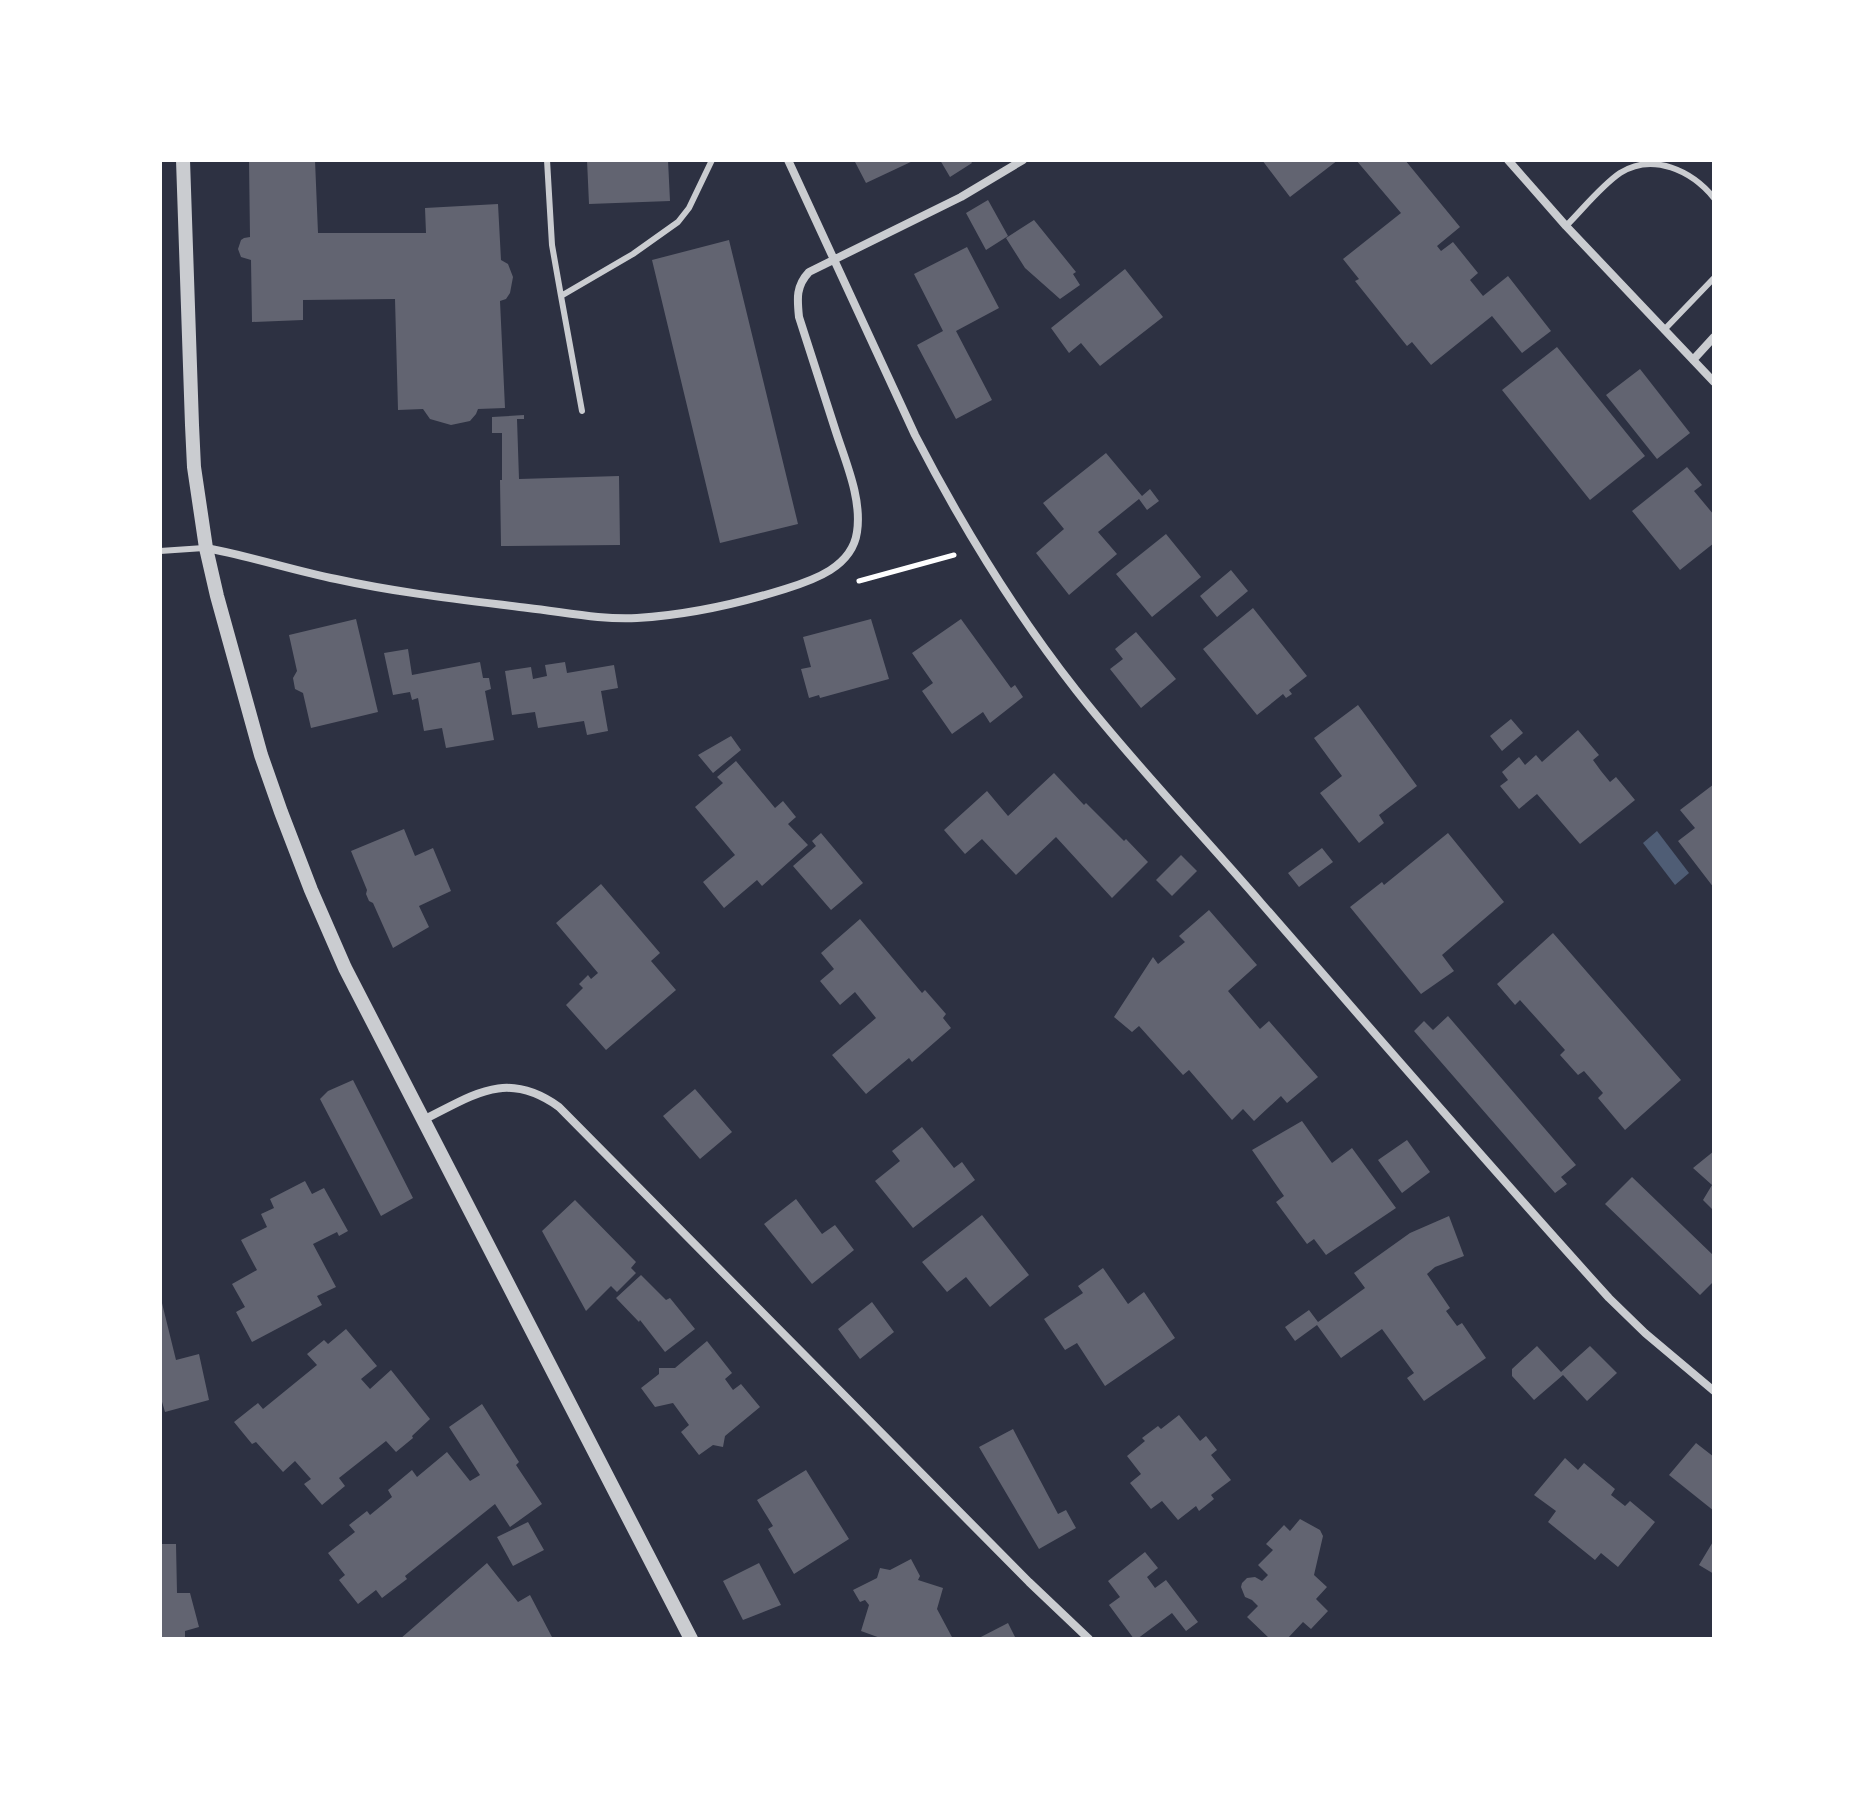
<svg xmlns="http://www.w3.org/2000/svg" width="1874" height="1799" font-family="Manrope,sans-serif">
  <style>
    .water { fill: #4f5d75 }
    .building { fill: #626471 }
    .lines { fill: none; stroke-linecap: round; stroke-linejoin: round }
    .path { stroke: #fff; stroke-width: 5 }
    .service { stroke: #caccd0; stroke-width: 6 }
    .minor { stroke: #caccd0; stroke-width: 8 }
    .tertiary { stroke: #caccd0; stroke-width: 14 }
  </style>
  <rect width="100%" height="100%" fill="#2d3142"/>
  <!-- water -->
  <path class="water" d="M1657,831L1689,873L1675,885L1643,843Z"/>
  <!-- building -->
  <path class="building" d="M249,160H315L318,233H426L425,208L498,204L501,260L508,264L513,277L510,293L506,299L500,301L505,408L478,409L476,414L470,421L451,425L430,419L423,409L398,410L395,299L303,300V320L252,322L251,260L241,257L238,249L241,240L244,238L250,237Z
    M587,160H668L670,201L589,204Z
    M854,160H915L866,183Z
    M940,160H970L972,163L950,177Z
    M1262,160H1338L1290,197Z
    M1356,160H1405L1460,227L1437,246L1441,251L1453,242L1478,273L1470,280L1483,296L1508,276L1551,331L1522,353L1492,316L1431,365L1412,342L1407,346L1355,281L1359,279L1343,259L1401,213Z
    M988,200L1008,236L986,250L966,213Z
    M1034,220L1076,272L1073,274L1080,285L1060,299L1025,268L1006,238Z
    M729,240L798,524L720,543L652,260Z
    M967,247L999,308L956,331L992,400L956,419L917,345L943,331L914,274Z
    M1125,269L1163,317L1100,366L1081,343L1069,353L1051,328Z
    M1557,347L1645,456L1590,500L1502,390Z
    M1640,369L1690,433L1657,459L1606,395Z
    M524,415V419H517L519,479L619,476L620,545L501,546L500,480H502V433H492V417Z
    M1106,453L1142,496L1150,489L1159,501L1147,510L1139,499L1098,532L1117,554L1069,595L1036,553L1064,529L1043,503Z
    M1687,467L1702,485L1694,491L1714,515V543L1680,570L1632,511Z
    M1166,534L1201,577L1152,617L1116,574Z
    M1231,570L1248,591L1217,617L1200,596Z
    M1253,608L1307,676L1289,690L1292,694L1286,698L1283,694L1257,715L1203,649Z
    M356,619L378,712L311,728L303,693L295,689L293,678L297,671L289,635Z
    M871,619L889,679L820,698L819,695L809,698L801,669L811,667L803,637Z
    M961,619L1011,688L1015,685L1023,697L990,723L983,712L952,734L922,691L933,683L912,653Z
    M1136,632L1176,679L1141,708L1110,669L1123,659L1115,649Z
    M408,649L412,675L480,662L483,678H489L491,689L485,691L494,740L446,748L442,728L424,731L418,698L412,700L410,692L393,695L384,653Z
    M565,662L567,673L614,665L618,688L601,691L608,731L587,735L584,721L538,728L535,712L512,715L505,671L531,667L533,679L547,676L545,665Z
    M1358,705L1417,786L1379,815L1384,823L1359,843L1320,793L1342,776L1314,738Z
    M1511,719L1523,733L1502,751L1490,736Z
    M1578,730L1599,755L1593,760L1601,771L1610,782L1616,777L1635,800L1580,844L1537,794L1519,809L1500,786L1508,780L1502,772L1519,757L1525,765L1536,755L1542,762Z
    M731,736L741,750L713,773L698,755Z
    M736,761L775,808L783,801L796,817L788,824L808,845L762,886L757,880L724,908L703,882L735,855L695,807L723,783L717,777Z
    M1054,773L1084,805L1086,803L1124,841L1126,839L1148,862L1112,898L1056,837L1016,875L982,839L965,854L944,830L987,791L1008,816Z
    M1714,784V888L1678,841L1695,828L1680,810Z
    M404,829L415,856L433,848L451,891L419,906L429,927L393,948L373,903L369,901L366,894L367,890L351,851Z
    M821,833L863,883L831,910L793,866L816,846L812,841Z
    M1448,833L1504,902L1442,955L1454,971L1421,994L1350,907L1382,882L1384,885Z
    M1322,848L1333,862L1299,887L1288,873Z
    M1181,855L1197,871L1172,896L1156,880Z
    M601,884L660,953L651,961L676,990L606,1050L566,1005L583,988L579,984L588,975L591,979L598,973L556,923Z
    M1209,910L1257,965L1228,991L1260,1029L1269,1021L1318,1077L1287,1103L1281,1096L1254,1121L1243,1109L1232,1120L1189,1070L1183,1075L1139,1026L1132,1032L1114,1017L1153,957L1158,964L1185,942L1179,936Z
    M860,919L922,993L925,990L946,1014L943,1018L951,1028L912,1062L909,1058L866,1094L832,1055L876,1018L855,992L840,1005L820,981L834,969L821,953Z
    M1553,933L1681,1080L1625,1130L1598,1098L1603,1093L1584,1071L1578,1075L1560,1055L1565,1050L1520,1000L1515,1005L1497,984Z
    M1448,1016L1576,1165L1561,1177L1567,1184L1555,1193L1414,1031L1424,1021L1433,1030Z
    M353,1080L413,1198L381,1216L320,1099L328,1091Z
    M695,1089L732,1132L700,1159L663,1116Z
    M1302,1121L1332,1163L1352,1148L1396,1208L1326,1255L1314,1239L1307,1244L1276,1202L1284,1196L1252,1150Z
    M922,1127L954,1168L962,1162L975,1180L913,1228L875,1181L900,1161L892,1151Z
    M1407,1140L1430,1172L1402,1193L1378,1160Z
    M1714,1151V1211L1703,1200L1712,1185L1693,1168Z
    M1632,1177L1714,1256V1281L1700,1295L1605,1204Z
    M305,1181L312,1194L324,1188L348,1231L339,1236L337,1232L313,1244L336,1287L317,1296L322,1305L252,1342L236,1312L245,1307L232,1284L257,1270L241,1240L267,1227L261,1214L274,1208L270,1199Z
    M796,1199L822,1234L835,1225L854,1250L812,1284L764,1224Z
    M575,1200L636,1262L631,1268L636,1273L617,1292L611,1286L586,1311L542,1231Z
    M982,1215L1029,1275L990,1307L966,1277L947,1292L922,1262Z
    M1449,1216L1464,1256L1435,1267L1427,1274L1450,1308L1446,1311L1457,1326L1462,1323L1486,1358L1424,1401L1407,1378L1414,1373L1382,1329L1341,1358L1317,1325L1295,1341L1285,1327L1309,1310L1318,1322L1365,1288L1354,1273L1410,1233Z
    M1103,1268L1128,1304L1144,1292L1175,1338L1105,1386L1077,1343L1065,1350L1044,1319L1083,1293L1078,1286Z
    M641,1275L666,1300L670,1298L695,1329L665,1352L640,1320L639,1322L616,1298Z
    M161,1299L176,1360L199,1354L209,1400L165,1412L160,1395Z
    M872,1302L894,1332L860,1359L838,1329Z
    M346,1329L377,1366L361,1379L370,1389L391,1370L430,1419L412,1436L413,1438L396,1452L386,1441L339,1478L345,1486L322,1505L304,1484L311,1479L295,1461L283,1472L256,1442L252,1444L234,1422L258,1403L263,1409L317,1365L307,1354L324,1340L328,1344Z
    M707,1341L732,1373L725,1379L733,1390L741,1384L760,1407L725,1436L723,1447L713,1445L699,1455L681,1432L689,1425L673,1403L655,1407L641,1388L659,1374V1368H675Z
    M1537,1346L1561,1372L1590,1346L1617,1373L1587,1401L1563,1375L1534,1400L1512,1376V1369Z
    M482,1404L519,1462L516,1465L542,1504L510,1527L495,1504L405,1576L407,1579L382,1598L376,1590L358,1604L339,1580L345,1575L328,1553L355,1532L349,1525L367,1511L370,1515L392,1497L388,1490L412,1470L417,1477L447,1452L470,1481L480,1475L449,1427Z
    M1179,1415L1200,1441L1206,1436L1217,1450L1211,1455L1231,1480L1211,1495L1214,1499L1199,1511L1196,1506L1178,1520L1162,1501L1151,1509L1130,1483L1141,1474L1127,1456L1145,1441L1142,1438L1158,1426L1161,1429Z
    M1013,1429L1058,1514L1066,1510L1076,1528L1039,1549L979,1447Z
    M1696,1443L1714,1457V1511L1669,1475Z
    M1565,1458L1578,1470L1584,1463L1615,1489L1611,1495L1625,1506L1630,1501L1655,1522L1618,1567L1601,1553L1595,1560L1548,1522L1556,1511L1534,1495Z
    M806,1470L849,1539L794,1574L768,1529L773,1526L757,1500Z
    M1300,1519L1320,1530L1323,1536L1314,1575L1327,1587L1316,1599L1328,1611L1311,1629L1303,1622L1287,1639H1270L1247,1617L1258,1606L1252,1600L1245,1597L1241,1587L1242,1583L1247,1578L1255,1577L1262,1581L1268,1575L1258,1565L1273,1550L1266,1544L1284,1525L1290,1531Z
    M528,1522L544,1550L513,1566L497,1537Z
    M1714,1540V1574L1699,1565Z
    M160,1544H176L177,1593H190L199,1627L185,1631V1639H160Z
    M1145,1552L1158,1568L1147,1577L1155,1588L1166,1580L1198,1622L1186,1631L1172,1613L1137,1639H1134L1109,1605L1120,1597L1108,1581Z
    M911,1559L920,1576L918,1580L943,1588L937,1609L953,1639H883L861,1631L869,1605L865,1600L860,1602L853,1590L877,1578L880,1568L890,1570Z
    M487,1563L518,1602L530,1595L553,1639H400Z
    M759,1563L781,1605L743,1620L723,1581Z
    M1008,1623L1016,1639H977Z"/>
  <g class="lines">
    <!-- path -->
    <path class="path" d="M859,581L954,555"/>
    <!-- service -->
    <path class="service" d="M547,160L552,245L561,296
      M1566,226C1583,209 1601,186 1620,173C1653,152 1692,171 1714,198
      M1664,330L1714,278
      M582,411L561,296L633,254L678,222L689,208L712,160
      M160,551L204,548"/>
    <!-- minor -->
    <path class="minor" d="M788,160L915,435C961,524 1014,611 1076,690C1134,764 1200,832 1262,904C1377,1036 1491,1168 1609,1298L1645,1333L1714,1391
      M1508,160L1566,226L1714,382
      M1693,360L1714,337
      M206,548C250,556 292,570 336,579C399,593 464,600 528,608C564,612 601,620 637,618C687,615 737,604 785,589C814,580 852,567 857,532C862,499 846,463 836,432C824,394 811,355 799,317C797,298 796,286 809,272L961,197L1023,160
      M423,1120C474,1095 506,1069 559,1107L1029,1582L1089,1639"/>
    <!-- tertiary -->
    <path class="tertiary" d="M183,160L192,425L194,467L206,548L217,596L261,755L281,812L311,890L345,968L691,1639"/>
  </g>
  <!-- border -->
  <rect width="1874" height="1799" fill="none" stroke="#ffffff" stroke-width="324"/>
</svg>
